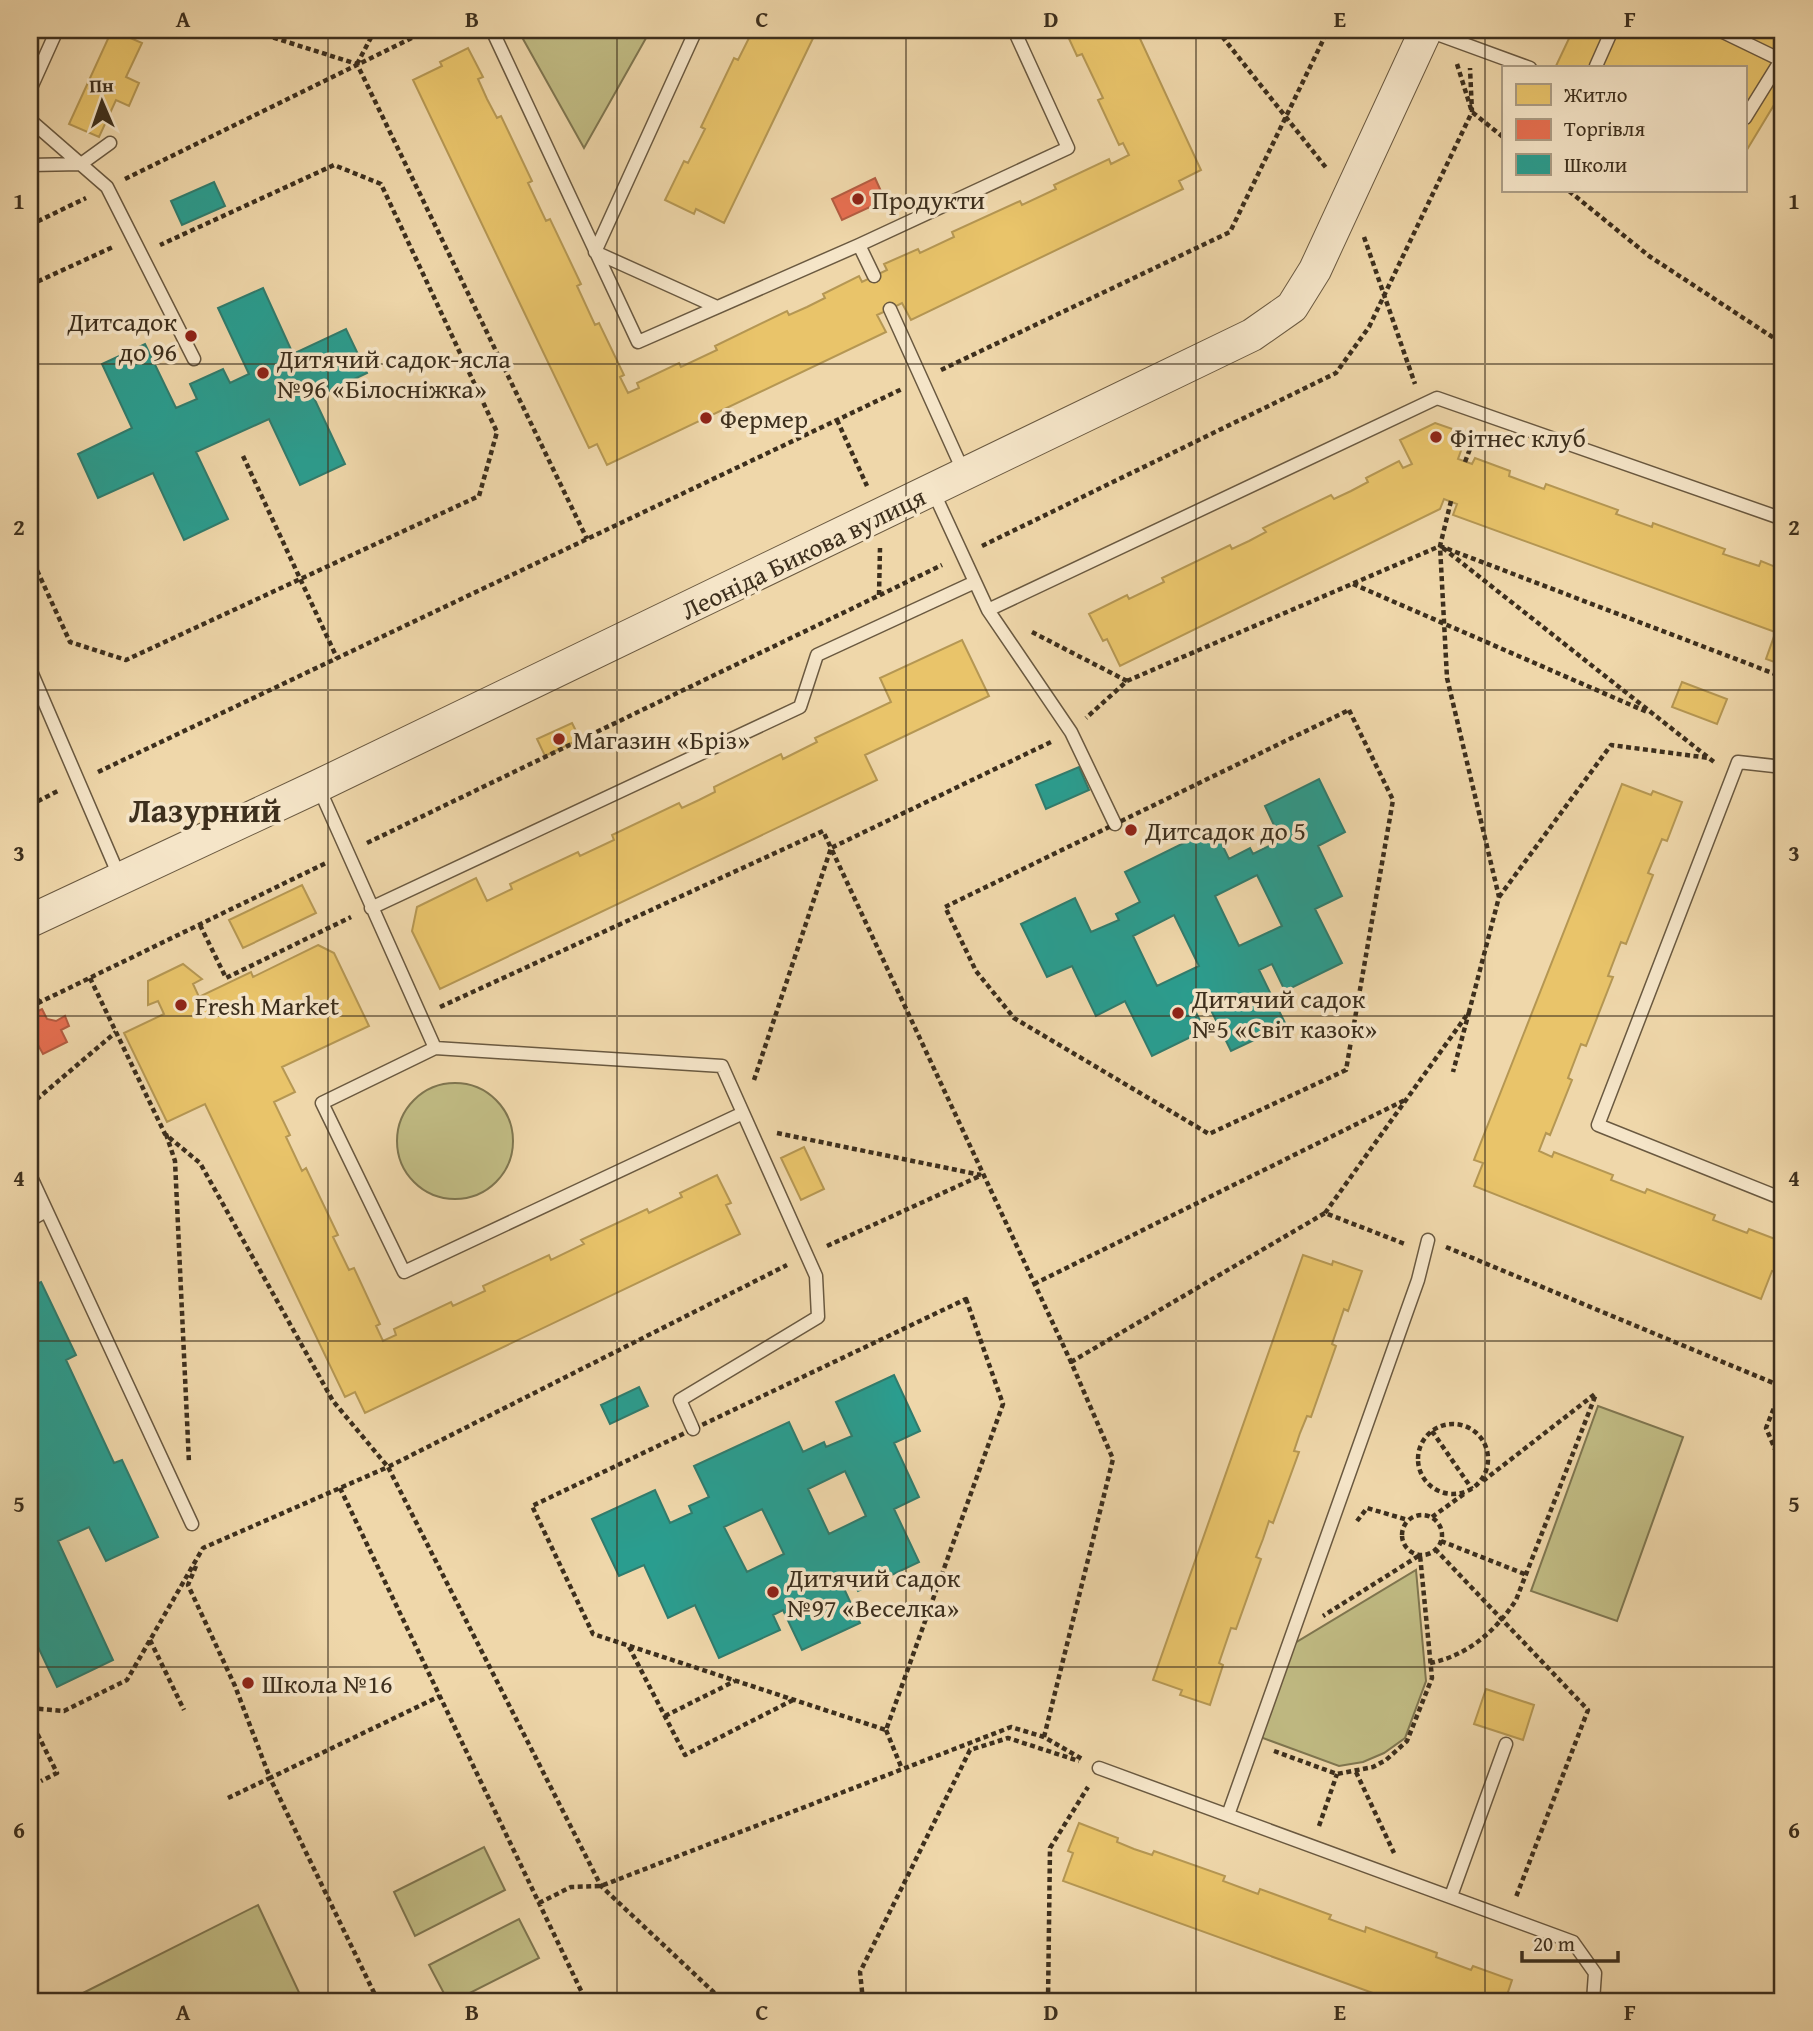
<svg xmlns="http://www.w3.org/2000/svg" width="1813" height="2031" font-family="'Gentium Book Plus',serif">
  <style>
    .green { fill: #c1bc84; stroke: #7f7650; stroke-width: 2 }
    .homes { fill: #e9c46a; stroke: #b59753; stroke-width: 2 }
    .shops { fill: #e76f51; stroke: #b45c41; stroke-width: 2 }
    .schools { fill: #2a9d8f; stroke: #307c6d; stroke-width: 2; fill-rule: evenodd }
    .lines { fill: none; stroke-linecap: round; stroke-linejoin: round }
    .service-casing { stroke: #6a5940; stroke-width: 15 }
    .tertiary-casing { stroke: #6a5940; stroke-width: 34 }
    .path { stroke: #3d2f1d; stroke-width: 4.5; stroke-dasharray: 5 3.5; stroke-linecap: butt }
    .service { stroke: #f5e5c8; stroke-width: 12 }
    .tertiary { stroke: #f5e5c8; stroke-width: 32 }
    .grid { fill: none; stroke: #3d2f1d; stroke-width: 2; stroke-opacity: 0.55 }
    .poi-dot { fill: #8f2418; stroke: #f5e5c8; stroke-width: 2.5 }
    .labels { text-anchor: middle; dominant-baseline: central; stroke-width: 7; stroke-linejoin: round; paint-order: stroke }
    .poi-label { font-size: 26px; fill: #3d2f1d; stroke: #f5e5c8; text-anchor: start }
    .street-label { font-size: 26px; fill: #3d2f1d; stroke: #f5e5c8 }
    .district-label { font-size: 33px; font-weight: bold; fill: #3d2f1d; stroke: #f5e5c8 }
    .neatline { fill: none; stroke: #3d2f1d; stroke-width: 2.5 }
    .grid-label { font-size: 23px; text-anchor: middle; font-weight: bold; fill: #3d2f1d }
  </style>
  <rect width="100%" height="100%" fill="#efd7aa"/>
  <filter id="stains"><feTurbulence type="fractalNoise" baseFrequency=".00286" numOctaves="4"/><feColorMatrix values="0 0 0 0 .2 0 0 0 0 .09 0 0 0 0 .02 0 0 0 .5 -.17"/></filter>
  <radialGradient id="worn" r=".72"><stop offset=".6" stop-color="#630" stop-opacity="0"/><stop offset="1" stop-color="#630" stop-opacity=".3"/></radialGradient>
  <!-- green -->
  <path class="green" d="M518,30L650,31L584,148Z
    M397 1141a58 58 0 1 1 116 0a58 58 0 1 1-116 0Z
    M1598,1406L1683,1437L1617,1621L1531,1591Z
    M1416,1570L1426,1681L1405,1738L1384,1753L1363,1762L1339,1766L1260,1737L1295,1643Z
    M484,1847L505,1890L415,1936L394,1892Z
    M258,1905L303,2001H67Z
    M519,1919L539,1958L454,2001H448L429,1965Z"/>
  <!-- homes -->
  <path class="homes" d="M112,30L142,43L126,77L139,83L129,106L116,100L99,137L69,124Z
    M753,30H817L724,223L696,209L694,214L665,200L684,161L688,163L705,129L701,127L734,58L738,60Z
    M1065,30H1136L1201,170L1179,181L1183,189L911,320L902,303L890,309L877,315L886,332L607,465L597,444L589,448L413,80L442,66L440,62L468,48L483,77L478,79L487,99L497,118L501,116L532,181L528,183L546,221L550,219L581,284L577,286L595,325L599,323L624,375L620,377L628,393L639,388L637,383L679,363L681,367L717,350L715,346L787,311L789,315L807,307L825,298L823,294L859,276L862,282L887,270L884,264L918,249L920,253L954,237L952,232L1020,201L1022,205L1056,189L1054,185L1109,159L1111,164L1129,155L1123,143L1119,145L1098,100L1103,98L1082,54L1077,56Z
    M1573,30H1760L1783,41V90L1745,153V68H1555Z
    M1435,423L1467,434L1458,459L1472,464L1475,458L1510,471L1509,476L1544,489L1546,484L1618,510L1616,514L1652,527L1653,523L1725,549L1723,554L1759,566L1761,561L1783,570V611L1775,632L1453,515L1457,504L1444,499L1440,509L1120,666L1107,639L1103,641L1089,614L1127,595L1129,599L1164,582L1162,578L1230,545L1232,549L1249,541L1266,532L1263,528L1331,495L1334,499L1351,491L1368,482L1366,478L1399,461L1403,468L1412,464L1400,440Z
    M1783,611V665L1766,659Z
    M962,640L989,696L865,755L877,780L440,989L412,931L417,907L476,878L487,901L512,889L510,884L578,852L580,856L614,840L612,835L679,803L682,808L699,800L715,792L714,787L781,754L783,759L817,742L815,738L891,702L880,678Z
    M1682,682L1727,699L1717,724L1672,707Z
    M572,723L580,739L545,756L537,739Z
    M1622,784L1651,795L1653,791L1682,802L1667,841L1662,839L1648,873L1653,875L1626,944L1621,942L1608,976L1613,977L1586,1046L1581,1044L1568,1078L1572,1080L1550,1135L1546,1133L1539,1151L1552,1157L1554,1152L1613,1175L1611,1180L1645,1193L1647,1189L1715,1215L1713,1220L1747,1233L1749,1229L1783,1242V1256L1777,1272L1772,1271L1761,1299L1474,1186L1483,1163L1474,1160Z
    M302,885L316,913L243,948L229,920Z
    M318,945L334,953L369,1026L282,1067L295,1092L274,1102L290,1135L286,1137L302,1171L306,1168L338,1235L333,1237L349,1270L354,1268L380,1324L376,1326L383,1341L396,1335L394,1329L451,1302L453,1306L485,1291L483,1286L549,1255L551,1260L584,1244L581,1240L647,1209L649,1213L682,1197L680,1193L717,1175L731,1203L726,1205L740,1234L365,1413L355,1392L345,1397L205,1104L167,1122L124,1033L164,1014L158,1001L148,1005V981L183,964L202,979L193,984L199,997L251,972L253,977Z
    M804,1147L824,1189L801,1200L781,1158Z
    M1303,1255L1332,1265L1333,1261L1362,1271L1348,1311L1344,1309L1332,1344L1336,1346L1311,1417L1307,1416L1300,1433L1294,1451L1299,1452L1273,1523L1269,1521L1263,1539L1256,1557L1261,1559L1236,1629L1231,1628L1219,1663L1223,1665L1210,1705L1180,1695L1182,1690L1153,1680Z
    M1486,1689L1534,1705L1523,1740L1474,1724Z
    M1079,1823L1118,1838L1117,1842L1134,1849L1152,1855L1154,1851L1225,1876L1223,1881L1258,1894L1260,1889L1331,1915L1329,1919L1365,1932L1366,1927L1437,1953L1436,1957L1471,1970L1473,1966L1512,1980L1505,2001H1395L1063,1881L1073,1853L1068,1851Z"/>
  <!-- shops -->
  <path class="shops" d="M875,178L885,200L842,220L832,199Z
    M42,1009L47,1019L56,1021L65,1016L69,1026L61,1030L67,1042L43,1054L37,1043L30,1046V1034L35,1024L30,1015Z"/>
  <!-- schools -->
  <path class="schools" d="M214,182L225,206L182,225L171,201Z
    M263,288L293,354L346,329L367,373L314,398L345,464L300,485L269,419L196,452L228,519L184,540L153,473L98,498L78,454L132,428L102,364L145,344L176,408L197,399L190,384L223,369L230,383L249,374L218,308Z
    M1079,767L1089,790L1046,809L1036,785Z
    M1319,779L1345,832L1318,846L1342,896L1315,909L1342,963L1285,991L1272,964L1259,970L1286,1025L1231,1051L1204,996L1191,1003L1205,1030L1152,1056L1125,1001L1096,1016L1072,966L1047,977L1021,924L1075,898L1091,932L1119,920L1116,914L1140,902L1125,872L1214,828L1229,859L1250,848L1253,854L1281,840L1265,806ZM1257,875L1282,926L1239,946L1215,896ZM1174,915L1199,966L1157,986L1133,936Z
    M41,1282L76,1355L66,1360L114,1463L122,1460L158,1537L106,1561L89,1527L58,1541L113,1660L57,1687L30,1630V1287Z
    M894,1375L920,1431L894,1443L919,1497L894,1509L919,1562L858,1591L851,1576L840,1580L860,1623L802,1650L783,1610L773,1615L780,1630L719,1658L695,1605L668,1618L644,1565L619,1576L592,1519L655,1490L670,1523L692,1513L689,1506L709,1497L694,1466L789,1422L803,1452L824,1442L826,1447L852,1436L836,1402ZM845,1471L866,1516L829,1534L808,1489ZM762,1509L784,1554L747,1572L724,1527Z
    M639,1387L648,1406L610,1424L601,1405Z"/>
  <g class="lines">
    <defs>
      <path id="service" d="M492,30L638,342L859,245L1068,148L1014,30
        M696,30L595,252L717,307
        M1426,30L1530,68
        M1719,30L1781,60L1783,56
        M1596,66L1612,30
        M30,90L57,30
        M1745,118L1781,60
        M30,120L107,187L194,359
        M30,165L81,164L110,143
        M859,245L874,276
        M890,309L965,475
        M933,491L988,610L1071,732L1115,824
        M988,610L1437,398L1783,519
        M30,669L120,878
        M1783,767L1738,762L1598,1125L1783,1199
        M318,786L435,1048L722,1066L816,1276L818,1317L680,1400L693,1429
        M371,908L800,707L817,655L975,582
        M435,1048L322,1103L404,1272L743,1113
        M30,1175L192,1524
        M30,1220L46,1211
        M1099,1768L1573,1942L1595,1973L1593,2001
        M1228,1815L1418,1280L1428,1240
        M1451,1896L1506,1744"/>
      <path id="tertiary" d="M30,921L318,786L1252,335L1292,307L1315,270L1426,30"/>
    </defs>
    <!-- service casing -->
    <use href="#service" class="service-casing"/>
    <!-- tertiary casing -->
    <use href="#tertiary" class="tertiary-casing"/>
    <!-- path -->
    <path class="path" d="M249,30L357,64L587,539
      M1217,30L1327,169
      M357,64L375,30
      M1457,64L1472,112L1503,137
      M125,179L428,30
      M1569,191L1649,256L1783,344
      M30,225L86,198
      M1364,237L1415,384
      M30,285L113,247
      M941,370L1230,232L1328,30
      M837,420L867,486
      M243,456L337,658
      M1465,462L1476,433
      M1451,501L1440,546L1447,678L1499,897L1469,1012
      M982,546L1336,373L1369,327L1472,112L1470,68
      M1443,548L1714,762
      M30,555L70,642L126,660L479,496L497,432L381,184L334,165L160,245
      M1353,584L1647,712
      M879,595L880,548
      M1032,632L1127,681L1086,718
      M1127,681L1440,546L1783,677
      M1349,710L1393,800L1346,1070L1209,1134L1014,1018L976,971L945,907Z
      M98,772L902,389
      M30,805L58,791
      M367,843L942,565
      M1499,897L1611,745L1709,758
      M200,925L226,978L351,917
      M90,978L165,1134L200,1163L333,1401L388,1467L787,1265
      M30,992L40,1002
      M30,1007L328,862
      M440,1007L823,831L831,848L754,1080
      M30,1105L116,1032
      M777,1133L981,1175
      M166,1134L175,1161L189,1463
      M1325,1213L1469,1012L1453,1072
      M827,1246L982,1175
      M1446,1247L1783,1387
      M1034,1284L1405,1100
      M966,1299L1003,1404L886,1730L593,1634L532,1506Z
      M1071,1362L1325,1213L1405,1244
      M1783,1385L1766,1428L1783,1468
      M1418 1459a35 35 0 1 1 70 0a35 35 0 1 1-70 0Z
      M1432,1431L1472,1489
      M1483,1481L1595,1394
      M340,1488L586,2001
      M1402 1535a20 20 0 1 1 40 0a20 20 0 1 1-40 0Z
      M1432,1517L1464,1494
      M1357,1521L1367,1508L1408,1520
      M1441,1541L1527,1575
      M1435,1549L1588,1710L1516,1897
      M196,1566L188,1585L235,1686L270,1778L228,1798
      M150,1640L184,1710
      M629,1647L685,1755L793,1700
      M1430,1663C1467,1656 1496,1631 1516,1600L1596,1394
      M30,1708L64,1711L127,1680L203,1548L388,1467L601,1886L723,2001
      M665,1716L735,1681
      M30,1719L57,1773L41,1781
      M886,1730L902,1769
      M1044,1737L1113,1459L1071,1362L831,848L1053,741
      M1274,1751L1337,1774L1373,1767L1386,1760L1407,1741L1432,1678L1420,1555L1323,1616
      M1356,1772L1394,1853
      M1319,1826L1337,1774
      M539,1903L571,1887L601,1886L1011,1727L1044,1737L1082,1759
      M378,2001L270,1778L440,1696
      M863,2001L860,1972L970,1750L1008,1738L1079,1761
      M1048,2001L1050,1848L1088,1787"/>
    <!-- service -->
    <use href="#service" class="service"/>
    <!-- tertiary -->
    <use href="#tertiary" class="tertiary"/>
  </g>
  <!-- grid -->
  <path class="grid" d="M328,30V2001M617,30V2001M906,30V2001M1196,30V2001M1485,30V2001M30,364H1783M30,690H1783M30,1016H1783M30,1341H1783M30,1667H1783"/>
  <!-- markers -->
  <g class="poi-dot">
    <circle cx="858" cy="199" r="7"/>
    <circle cx="191" cy="336" r="7"/>
    <circle cx="263" cy="373" r="7"/>
    <circle cx="706" cy="418" r="7"/>
    <circle cx="1436" cy="437" r="7"/>
    <circle cx="559" cy="739" r="7"/>
    <circle cx="1131" cy="830" r="7"/>
    <circle cx="181" cy="1005" r="7"/>
    <circle cx="1178" cy="1013" r="7"/>
    <circle cx="773" cy="1592" r="7"/>
    <circle cx="248" cy="1683" r="7"/>
  </g>
  <g class="labels">
    <!-- poi labels -->
    <g class="poi-label">
      <text x="872" y="199">Продукти</text>
      <text x="177" y="321" text-anchor="end">Дитсадок<tspan x="177" dy="30">до 96</tspan></text>
      <text x="277" y="358">Дитячий садок-ясла<tspan x="277" dy="30">№96 «Білосніжка»</tspan></text>
      <text x="720" y="418">Фермер</text>
      <text x="1450" y="437">Фітнес клуб</text>
      <text x="573" y="739">Магазин «Бріз»</text>
      <text x="1145" y="830">Дитсадок до 5</text>
      <text x="1192" y="998">Дитячий садок<tspan x="1192" dy="30">№5 «Світ казок»</tspan></text>
      <text x="195" y="1005">Fresh Market</text>
      <text x="787" y="1577">Дитячий садок<tspan x="787" dy="30">№97 «Веселка»</tspan></text>
      <text x="262" y="1683">Школа №16</text>
    </g>
    <!-- street labels -->
    <g class="street-label">
      <text transform="translate(803 553) rotate(-26)">Леоніда Бикова вулиця</text>
    </g>
    <!-- district labels -->
    <g class="district-label">
      <text x="205" y="810">Лазурний</text>
    </g>
  </g>
  <!-- margin -->
  <rect width="1813" height="2031" fill="none" stroke="#efd7aa" stroke-width="77"/>
  <!-- legend -->
  <rect x="1502" y="66" width="245" height="126" fill="#f5e5c8" stroke="#ab9c84" stroke-width="2"/>
  <rect x="1516" y="84" width="35" height="21" fill="#e9c46a" stroke="#ab9c84" stroke-width="2"/>
  <text x="1564" y="102" font-size="21" fill="#3d2f1d">Житло</text>
  <rect x="1516" y="119" width="35" height="21" fill="#e76f51" stroke="#ab9c84" stroke-width="2"/>
  <text x="1564" y="136" font-size="21" fill="#3d2f1d">Торгівля</text>
  <rect x="1516" y="154" width="35" height="21" fill="#2a9d8f" stroke="#ab9c84" stroke-width="2"/>
  <text x="1564" y="172" font-size="21" fill="#3d2f1d">Школи</text>
  <!-- north arrow -->
  <g transform="translate(102 102) rotate(358)" stroke="#f5e5c8" stroke-width="5" paint-order="stroke">
  <path d="M0-5L12 26L0 18L-12 26Z" fill="#3d2f1d"/>
  <text y="-10" font-size="19" font-weight="bold" text-anchor="middle" fill="#3d2f1d">Пн</text>
  </g>
  <!-- scale -->
  <path d="M1522 1951v10h96v-10" fill="none" stroke="#3d2f1d" stroke-width="3.5"/>
  <text x="1533" y="1951" font-size="21" fill="#3d2f1d" stroke="#f5e5c8" stroke-width="5" paint-order="stroke">20 m</text>
  <rect x="38" y="38" width="1736" height="1955" class="neatline"/>
  <g class="grid-label">
    <text x="183" y="27">A</text>
    <text x="472" y="27">B</text>
    <text x="762" y="27">C</text>
    <text x="1051" y="27">D</text>
    <text x="1340" y="27">E</text>
    <text x="1630" y="27">F</text>
    <text x="19" y="209">1</text>
    <text x="1794" y="209">1</text>
    <text x="19" y="535">2</text>
    <text x="1794" y="535">2</text>
    <text x="19" y="861">3</text>
    <text x="1794" y="861">3</text>
    <text x="19" y="1186">4</text>
    <text x="1794" y="1186">4</text>
    <text x="19" y="1512">5</text>
    <text x="1794" y="1512">5</text>
    <text x="19" y="1838">6</text>
    <text x="1794" y="1838">6</text>
    <text x="183" y="2020">A</text>
    <text x="472" y="2020">B</text>
    <text x="762" y="2020">C</text>
    <text x="1051" y="2020">D</text>
    <text x="1340" y="2020">E</text>
    <text x="1630" y="2020">F</text>
  </g>
  <rect width="100%" height="100%" filter="url(#stains)"/>
  <rect width="100%" height="100%" fill="url(#worn)"/>
</svg>
